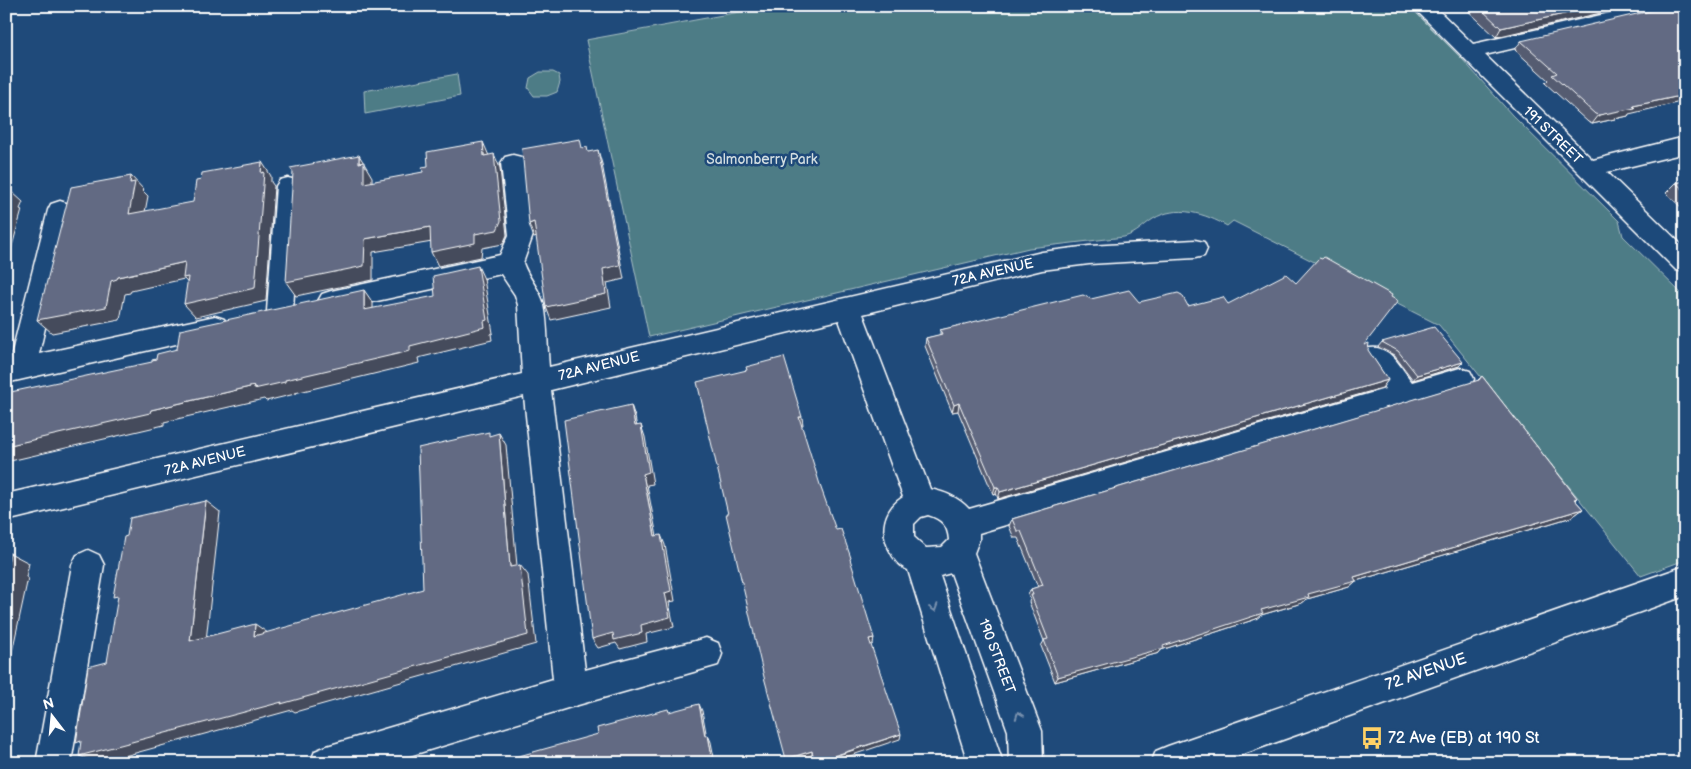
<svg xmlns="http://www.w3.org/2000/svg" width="1691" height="769" font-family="'Balsamiq Sans',sans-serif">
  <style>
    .green { fill: #4e7c86; stroke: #a6bec2 }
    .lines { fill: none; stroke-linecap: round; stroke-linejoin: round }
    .minor-casing { stroke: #fff; stroke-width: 3 }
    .major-casing { stroke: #fff; stroke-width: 3 }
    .minor { fill: #1f4a7a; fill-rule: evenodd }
    .major { fill: #1f4a7a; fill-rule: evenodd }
    .wall { fill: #545c71; stroke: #fff }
    .shaded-wall { fill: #454b5c; stroke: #fff }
    .building { fill: #626b83; stroke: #fff }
    .oneway { stroke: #7992af }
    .labels { text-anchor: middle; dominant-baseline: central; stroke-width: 5; stroke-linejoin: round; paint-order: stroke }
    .street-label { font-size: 14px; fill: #fff; stroke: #1f4a7a }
    .park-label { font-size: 14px; fill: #d3dee1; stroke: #1f4a7a }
    .near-street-label { font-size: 16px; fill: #fff; stroke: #1f4a7a }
    .near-poi-label { font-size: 16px; fill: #fff; stroke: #1f4a7a; text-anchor: start }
  </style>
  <rect width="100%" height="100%" fill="#1f4a7a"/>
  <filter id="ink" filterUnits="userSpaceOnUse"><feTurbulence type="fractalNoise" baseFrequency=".02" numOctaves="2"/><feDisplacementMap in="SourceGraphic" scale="10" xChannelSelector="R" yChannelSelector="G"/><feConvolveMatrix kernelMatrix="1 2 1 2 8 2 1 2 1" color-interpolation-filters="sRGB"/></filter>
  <g filter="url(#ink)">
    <!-- green -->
    <path class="green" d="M772,6H1409L1463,60L1512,115L1619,221L1623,236L1685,297V560L1641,576L1439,325L1233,221L1227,226C1206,214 1177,204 1153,219C1142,226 1138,233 1124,237L1029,248L649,337L586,40Z
      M540,72H553L559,75L560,82L557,92L547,96H534L528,88L530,78Z
      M457,74L460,96L365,114L364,91Z"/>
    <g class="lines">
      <defs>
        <path id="minor" d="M1412,6H1434L1473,44L1641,6H1679L1676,10L1485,55L1593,160L1685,137V153L1607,172L1685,248V272L1676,270Z
          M513,155L521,157L525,163L533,235L523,263C528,278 540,289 544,305C548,324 547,347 549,367L1042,252L1089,246L1195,240L1204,242L1207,249L1204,256L1195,258L1089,264L1042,270L863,314L930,489C945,492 958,497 969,509L1385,389L1363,357L1366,349C1389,342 1399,366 1412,382L1460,368L1470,371L1474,379L1470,387L1460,390L979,533V540L974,553L1042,731L1043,763H1009L1008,731L951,573L940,576L942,582L1003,763H968L908,570C898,566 893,558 889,549C880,530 884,509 903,497L839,320L551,390L585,670L706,638L718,643L722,654L718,665L571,707L386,763H310L315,751L327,746L553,679L524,396L6,521V494L522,374L518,305L515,295L501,274L331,311L322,308L318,301L322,294L331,291L500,255L509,235L501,163L505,157ZM928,515C942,519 948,526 949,540L942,547L926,548L914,537V524L921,517Z
          M288,178L296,180L300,186L293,311L289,318L280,321L271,318L267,311L276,186L280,180Z
          M60,201L69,204L72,210L39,354L215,316L224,319L228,326L224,333L6,383V361L10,360L48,210L51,204Z
          M88,550L99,555L104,565L71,763H36L72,565L77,555Z"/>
        <path id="major" d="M1685,566V596L1218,763H1151L1156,751L1168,746Z"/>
      </defs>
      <!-- minor casing -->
      <use href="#minor" class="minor-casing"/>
      <!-- major casing -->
      <use href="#major" class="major-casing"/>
      <!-- minor -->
      <use href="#minor" class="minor"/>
      <!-- major -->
      <use href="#major" class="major"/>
    </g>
    <!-- wall -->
    <path class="wall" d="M1463,6H1631L1496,37Z
      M1521,41L1629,114L1628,116L1592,124L1588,122L1545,83L1548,80L1515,50Z
      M1685,181V211L1666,193L1676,183Z
      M1091,299L1188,306L1228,304L1364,345L1388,380L1382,388L998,499L996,493L993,494L958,411L952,412L925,346L926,338L940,335V330Z
      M1382,342L1459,366L1413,380L1394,355L1378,347Z
      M1482,376L1577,498L1575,500L1583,509L1572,517L1356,581L1349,587L1307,599L1302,603L1261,615L1256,619L1161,650L1159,653L1055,682L1041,646L1044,641L1029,602L1030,599L1028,595L1031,589L1038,587L1018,538H1014L1009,526L1012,519L1477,381Z"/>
    <!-- shaded-wall -->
    <path class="shaded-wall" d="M1600,6H1631L1496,37L1501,28Z
      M1685,95V101L1629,114L1628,116L1592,124L1599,115L1633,106Z
      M483,142L489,156H484Z
      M598,150L602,164L624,279L607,283L611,307L551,320L546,307L603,269Z
      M494,154L500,168L507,235L503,244L482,248L481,257L438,266L431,252L475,234Z
      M359,155L372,177V197L364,183L359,163Z
      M262,162L271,176V182L274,186L266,301L196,317L184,304L261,173Z
      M131,176L144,190L143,191L148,196L142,228L129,214L130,183Z
      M12,192L23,202L20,209L22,210L6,268V220L10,200Z
      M534,222L540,236L534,238L529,224Z
      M430,227L438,241L373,252V280L296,296L286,282L365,239Z
      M185,262L195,291L184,279L131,291L130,293L125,294L120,320L52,333L37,320L118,277Z
      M478,266L484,279L493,333L491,334L492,340L418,358L419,363L295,393V394L266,401L264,399L164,422V425L6,462V446L151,410L254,386L285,380L410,346Z
      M364,290L373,303V324L364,310Z
      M1463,362L1459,366L1413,380L1417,375Z
      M1388,380L1382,388L998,499L1000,492Z
      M959,403L958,411L952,412L954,405Z
      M631,405L635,417L639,438L635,426Z
      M799,417H802L803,425L799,426Z
      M641,425L645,437L653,484L647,485L659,547L655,536L643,474Z
      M499,433L506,445L518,577L510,567Z
      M995,487H998L996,493L993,494Z
      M206,501L220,512L205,650L190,641Z
      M1583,509L1572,517L1356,581L1349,587L1307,599L1302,603L1261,615L1256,619L1161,650L1159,653L1055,682L1058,677L1261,610L1354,577Z
      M661,535L665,545L675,601L669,602L674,627L646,634L647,642L620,649L616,643L598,648L592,639L665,593Z
      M10,553L29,563L26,577L28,578L6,680V580L7,568Z
      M520,565L528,575L536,644L295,712L292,710L99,763L79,756Z
      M255,624L268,633L254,636Z
      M874,638L873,644L869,646V639Z
      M699,704L702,711L708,743L705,736Z
      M901,734L900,739L829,763H815Z
      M708,735L711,742L715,763H713Z
      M812,751V755L790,763H787L786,759Z"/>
    <!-- building -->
    <path class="building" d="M1478,6H1600L1501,28Z
      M1671,6H1685V95L1633,106L1635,108L1599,115L1595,114L1552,75L1557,73L1521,41Z
      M580,139L582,148L587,147L588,152L598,150L620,265L603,269L606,294L546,307L534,222L529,224L522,149Z
      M483,142L484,156L494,154L501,221L497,230L475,234V243L431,252L430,227L365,239L364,266L286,282L293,172L290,168L359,155V163L364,162V183L423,172L422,167L428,166L427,152Z
      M262,162L261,173L264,172L255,288L184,304L188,277L183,278L185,262L118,277L117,279L111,281L106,307L37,320L71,187L131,176L130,183L135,182L129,214L193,202L196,181L201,180L202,173Z
      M1685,181V191L1676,183Z
      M12,192L10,200H12L6,220V193Z
      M1324,257L1392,295L1391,297L1398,301L1364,345L1369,343L1368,350L1388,380L1000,492L998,487H995L959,403L954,405L926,338L942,334L940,330L1083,295L1091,299L1129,290L1139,302L1178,293L1182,295L1188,306L1223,297L1228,304L1286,274L1296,283L1319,258L1322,259Z
      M478,266L487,320L484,321L485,327L410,346V351L285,380V382L254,389V386L151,410L150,413L6,446V393L152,362V360L156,359L157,354L177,349L180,330L364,290V310L435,296L433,276Z
      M1434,327L1463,362L1417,375L1398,351L1382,342Z
      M784,357L802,417H799L821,488L836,530L841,529L851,558L850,559L874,638L869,639L901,734L815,762L812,751L786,759L764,677L726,514H728L697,382L747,370L746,367Z
      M1482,376L1577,498L1574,499L1583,509L1354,577L1356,581L1308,594L1309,597L1261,610L1263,613L1163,646L1164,648L1058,677L1044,640L1048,639L1031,595H1033L1031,589L1043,585L1021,531H1017L1012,519L1479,380Z
      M631,405L635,426L641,425L649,472L643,474L655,536L661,535L671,591L665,593L670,617L641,625L642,633L614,640L613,633L592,639L564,420Z
      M489,432V436L499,433L510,567L520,565L528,635L281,704L282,702L79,756L81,741L76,743L88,667L107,662L118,596L113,597L124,537L127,536L130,518L206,501L190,641L255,624L254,636L423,589L418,448Z
      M6,553H10L7,568H9L6,580Z
      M699,704L705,736L708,735L713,763H494L598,734L597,728L668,709L669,712Z"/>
    <!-- one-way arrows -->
    <defs><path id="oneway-chevron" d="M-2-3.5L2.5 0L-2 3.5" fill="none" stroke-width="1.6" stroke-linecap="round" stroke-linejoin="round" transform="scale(1.25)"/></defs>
    <g class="oneway">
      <use href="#oneway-chevron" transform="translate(934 608) rotate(72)"/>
      <use href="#oneway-chevron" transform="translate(1019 715) rotate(-111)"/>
    </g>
  </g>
  <!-- icons -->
  <defs>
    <symbol id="bus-bare" viewBox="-9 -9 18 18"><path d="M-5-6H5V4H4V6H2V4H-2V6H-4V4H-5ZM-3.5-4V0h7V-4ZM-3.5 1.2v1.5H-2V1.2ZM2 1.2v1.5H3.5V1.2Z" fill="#ffd166" stroke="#1f4a7a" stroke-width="2.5" paint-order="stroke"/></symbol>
  </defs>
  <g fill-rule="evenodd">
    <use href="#bus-bare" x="1356" y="722" width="32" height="32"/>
  </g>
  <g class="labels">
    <!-- street labels -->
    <g class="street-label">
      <text transform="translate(1553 135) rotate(44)">191 STREET</text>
      <text transform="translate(993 272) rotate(-13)">72A AVENUE</text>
      <text transform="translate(599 366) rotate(-14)">72A AVENUE</text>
      <text transform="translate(205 461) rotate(-14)">72A AVENUE</text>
      <text transform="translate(997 656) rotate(69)">190 STREET</text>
    </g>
    <!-- park labels -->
    <g class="park-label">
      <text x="762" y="159">Salmonberry Park</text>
    </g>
    <!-- near-street labels -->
    <g class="near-street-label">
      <text transform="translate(1426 672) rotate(-19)">72 AVENUE</text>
    </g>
    <!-- near-poi labels -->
    <g class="near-poi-label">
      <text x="1388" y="738">72 Ave (EB) at 190 St</text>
    </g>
  </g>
  <!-- margin -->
  <rect width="1691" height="769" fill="none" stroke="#1f4a7a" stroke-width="25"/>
  <rect x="12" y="12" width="1666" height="744" fill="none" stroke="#fff" stroke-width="2" filter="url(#ink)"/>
  <!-- north arrow -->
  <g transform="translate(52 716) rotate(344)" stroke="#1f4a7a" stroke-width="4" paint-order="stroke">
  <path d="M0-4L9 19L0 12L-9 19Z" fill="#ffffff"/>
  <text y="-8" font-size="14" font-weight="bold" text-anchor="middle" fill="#ffffff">N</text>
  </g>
</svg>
